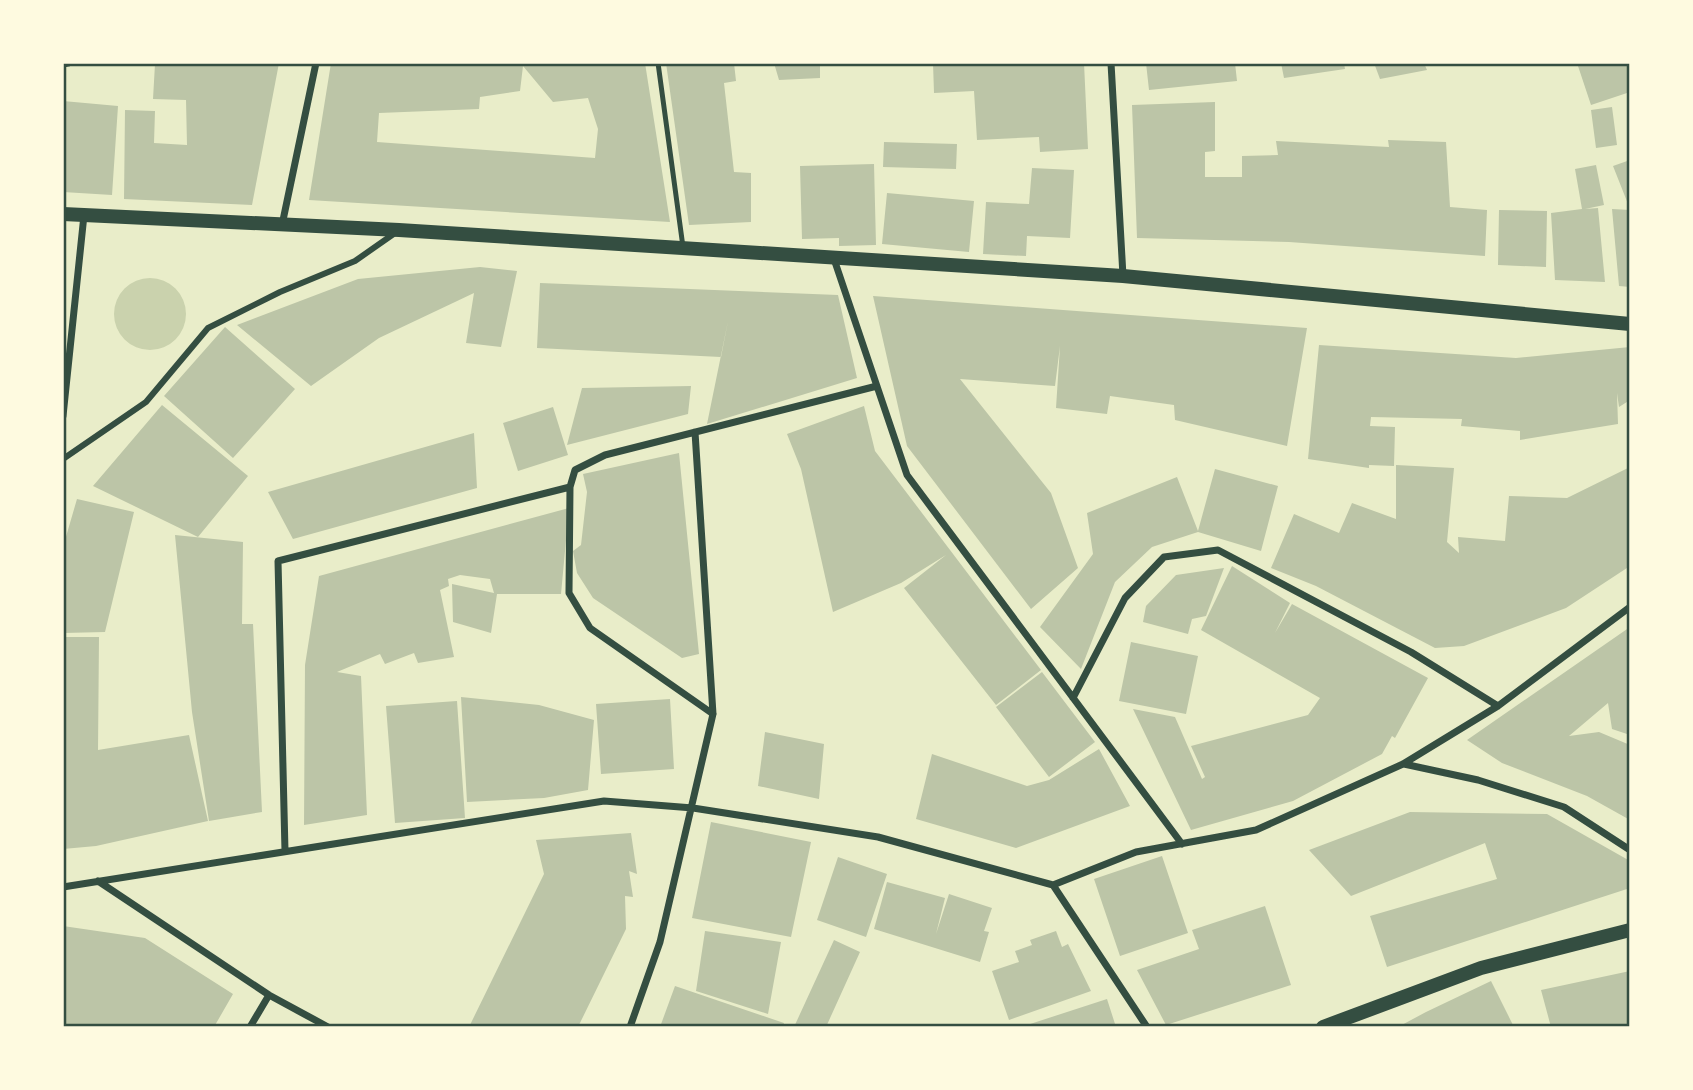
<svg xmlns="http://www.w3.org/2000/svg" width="1693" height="1090" font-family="'Asap Condensed',sans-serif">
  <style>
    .green { fill: #cad2ad }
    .building { fill: #bcc5a7; fill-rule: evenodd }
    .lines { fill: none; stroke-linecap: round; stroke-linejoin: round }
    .service { stroke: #344e41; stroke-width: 5 }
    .pedestrian { stroke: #344e41; stroke-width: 6 }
    .minor { stroke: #344e41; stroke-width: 7 }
    .secondary { stroke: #344e41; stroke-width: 14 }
    .neatline { fill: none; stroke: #344e41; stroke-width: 2.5 }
  </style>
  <rect width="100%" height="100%" fill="#e9edc9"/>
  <!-- green -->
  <path class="green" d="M114 314a36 36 0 1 1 72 0a36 36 0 1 1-72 0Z"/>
  <!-- building -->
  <path class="building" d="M279,63L252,205L124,199L125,110L155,111L154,143L187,145L186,100L153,99L155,64Z
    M331,63H645L670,222L309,200ZM523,66L553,102L588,98L598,129L595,158L377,142L379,113L479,109L480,97L520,91Z
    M666,63H734L736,81L724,83L734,172L751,173V222L689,225Z
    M774,63H820V78L779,80Z
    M933,63H1084L1088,149L1040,152L1039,137L977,140L974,91L934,93Z
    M1146,63H1235L1237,81L1149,90Z
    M1281,63H1344L1345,69L1284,78Z
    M1374,63H1424L1427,70L1380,79Z
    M1577,63H1628L1630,92L1591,105Z
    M63,101L118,106L112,195L63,192Z
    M1215,102V151L1205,152V177H1242V156L1278,155L1276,141L1389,147L1388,140L1446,142L1450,207L1487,210L1485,256L1289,242L1137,238L1132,105Z
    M1612,107L1617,145L1596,148L1591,110Z
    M884,142L957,144L956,169L883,167Z
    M1630,160V209L1613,166Z
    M874,164L876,245L839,246V238L802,239L800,166Z
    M1596,165L1604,205L1585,209L1598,208L1605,282L1555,280L1551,213L1582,209L1575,169Z
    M1032,168L1074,170L1070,238L1027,236L1026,256L983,254L986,202L1029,204Z
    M887,193L974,201L969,252L882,244Z
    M1612,209L1630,210V287L1619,286Z
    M1499,210L1547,211L1546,267L1498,265Z
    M480,267L517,271L501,347L466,343L474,293L379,338L311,386L237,325L358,279Z
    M540,283L838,295L857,378L707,424L728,321L721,357L537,348Z
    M873,296L1307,328L1287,446L1175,420L1174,405L1110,396L1107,414L1056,408L1060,346L1055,386L960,379L1051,493L1078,568L1031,609L907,446Z
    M225,327L295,389L233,458L164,396Z
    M1319,345L1516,358L1630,347V400L1619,407L1617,393L1618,424L1520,440V431L1461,426L1462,419L1371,417L1370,426L1395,427L1394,466L1369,465V468L1308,459Z
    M691,386L688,414L567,445L582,388Z
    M162,405L248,476L198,537L93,486Z
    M864,406L875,451L1041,670L996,705L904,588L946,555L901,583L833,612L801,469L787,434Z
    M553,407L568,455L518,471L503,423Z
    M474,433L477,488L293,539L268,492Z
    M679,453L699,654L682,658L593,598L577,573L573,551L581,545L587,492L583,474Z
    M1396,465L1454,468L1447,542L1459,553L1458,537L1505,541L1509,496L1567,498L1630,467V566L1566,608L1464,646L1435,648L1316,586L1271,568L1294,514L1339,533L1352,503L1396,519Z
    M1215,469L1278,486L1261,551L1198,532L1152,547L1115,582L1081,669L1040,627L1093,554L1087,513L1177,477L1198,531Z
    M77,499L134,512L105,632L63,633V547Z
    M569,508L561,594H497L491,633L453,622L452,584L494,593L490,579L460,575L448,579L449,586L440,590L454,657L418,663L414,653L385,664L380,654L337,672L361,676L367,815L304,825L305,665L319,576Z
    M175,535L243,542L242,624H253L262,812L209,821L192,712Z
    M1232,566L1290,603L1275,633L1292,604L1428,678L1395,738L1392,736L1382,754L1293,801L1191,830L1133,709L1175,717L1202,779L1205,777L1191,746L1308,715L1320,698L1201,630Z
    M1224,568L1206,616L1192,619L1188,634L1143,622L1146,606L1176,575Z
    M1630,627V735L1612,729L1608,703L1569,736L1599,732L1630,745V820L1587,796L1502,763L1467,740Z
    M63,637H99L98,750L189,735L208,821L96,846L63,849Z
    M1131,642L1198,656L1186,714L1119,701Z
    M1042,672L1095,742L1049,777L996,707Z
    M461,697L539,705L594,720L588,790L544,798L467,802Z
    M670,699L674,769L601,774L596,704Z
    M457,701L465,818L395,823L386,706Z
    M765,732L824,744L819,799L758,786Z
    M1099,749L1130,806L1016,848L916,819L932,754L1027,786L1049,780Z
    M1410,812L1547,814L1630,861V888L1387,967L1370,916L1497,879L1485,843L1351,896L1309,850Z
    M711,822L811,842L791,937L692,918Z
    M631,833L637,874L629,871L633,897L625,896L626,929L578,1027H469L544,874L536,840Z
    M1162,856L1188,933L1120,956L1094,879Z
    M838,857L887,874L866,937L817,920Z
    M887,882L945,898L936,934L949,894L992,908L984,931L989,932L980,962L874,929Z
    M1265,906L1291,985L1166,1025L1137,970L1199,949L1192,930Z
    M63,926L145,938L233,994L214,1027H63Z
    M705,931L781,942L768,1014L696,991Z
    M1056,931L1062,947L1068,944L1091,991L1009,1020L992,971L1019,962L1015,951L1032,945L1030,940Z
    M834,940L860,952L826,1027H794Z
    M1630,971V1027H1551L1541,990Z
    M1491,981L1514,1027H1398L1426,1012Z
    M675,986L784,1023L783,1027H660Z
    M1107,999L1116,1027H1024V1026Z"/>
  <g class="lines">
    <!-- service -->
    <path class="service" d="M658,63L683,247"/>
    <!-- pedestrian -->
    <path class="pedestrian" d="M63,459L146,402L208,328L280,292L355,261L395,233"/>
    <!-- minor -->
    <path class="minor" d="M1111,63L1123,276
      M63,64L68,63
      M282,225L316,63
      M834,259L907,475L1182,844
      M63,416L84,215
      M1073,698L1125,598L1164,557L1218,550L1411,652L1498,706
      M713,714L590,628L569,593L570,487L575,470L605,455L877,386
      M1404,764L1478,780L1564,807L1630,850
      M285,851L278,561L570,487
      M98,881L269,995L328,1027
      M1053,885L1136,852L1256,830L1403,764L1498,706L1630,607
      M63,887L604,801L693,808L878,837L1053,885L1147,1027
      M250,1027L269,995
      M630,1027L660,942L713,714L695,432"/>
    <!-- secondary -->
    <path class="secondary" d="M63,214L399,230L1123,276L1630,324
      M1323,1027L1481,968L1630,930"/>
  </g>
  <!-- border -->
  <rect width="1693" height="1090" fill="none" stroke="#fefae0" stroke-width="130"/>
  <rect x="65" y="65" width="1563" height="960" class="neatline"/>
</svg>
